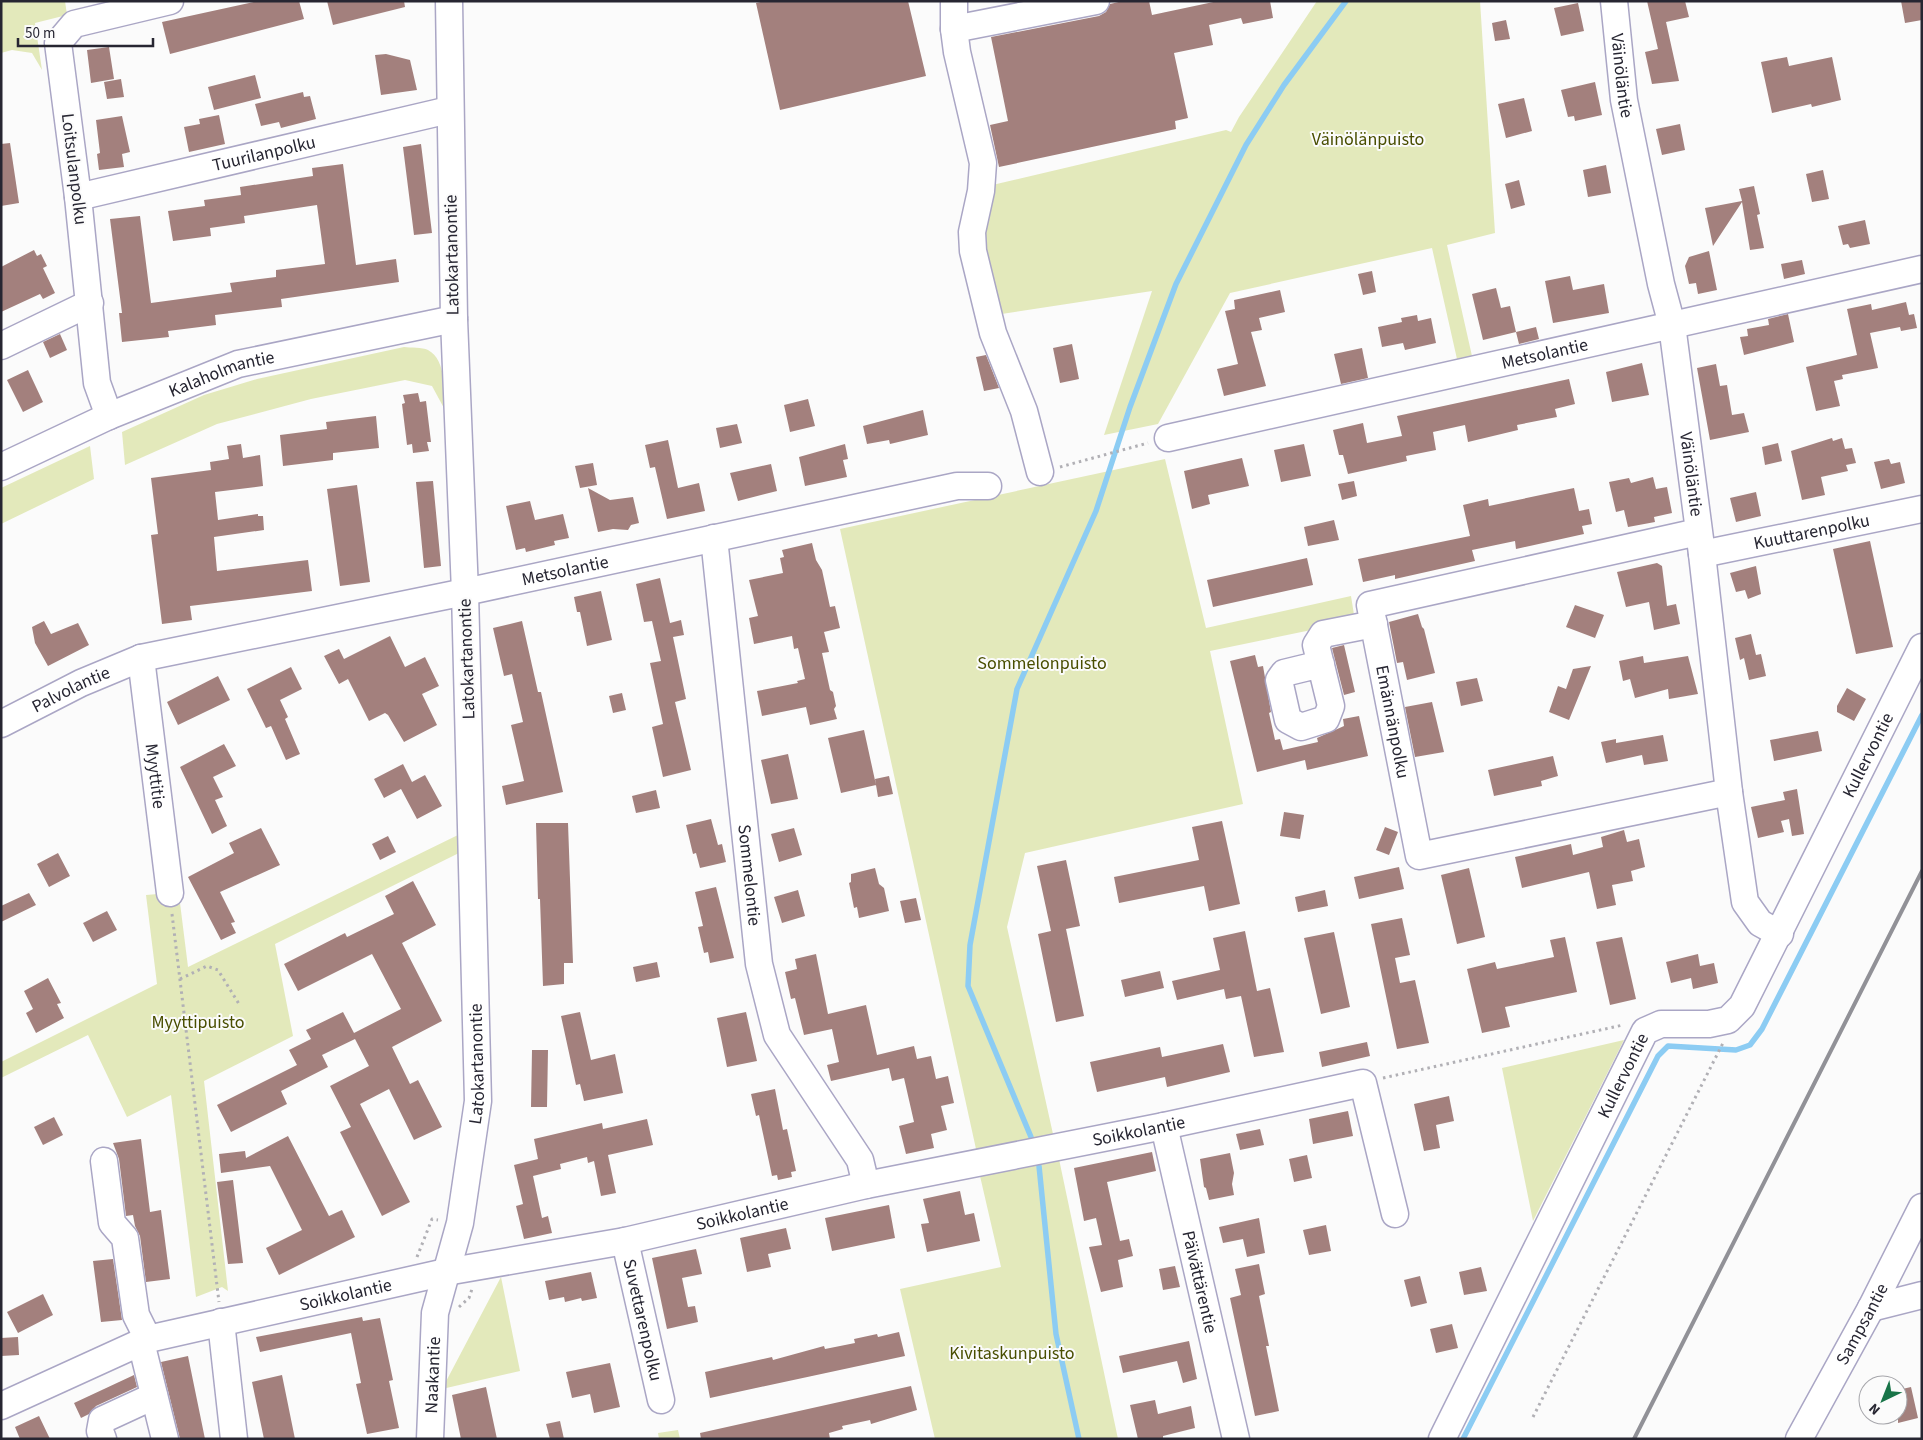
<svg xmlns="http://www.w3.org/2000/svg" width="1923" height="1440" font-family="'Source Sans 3',sans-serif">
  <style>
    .green { fill: #e3e9bb }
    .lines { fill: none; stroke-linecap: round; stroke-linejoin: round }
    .stream { stroke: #8cccf3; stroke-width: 5.5 }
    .building { fill: #a3807d }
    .minor-casing { stroke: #aaa6c5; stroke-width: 29 }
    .path { stroke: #b1b0b5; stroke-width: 3; stroke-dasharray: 2.5 4; stroke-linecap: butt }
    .minor { stroke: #fff; stroke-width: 26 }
    .rail { stroke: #919197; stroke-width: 4 }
    .labels { text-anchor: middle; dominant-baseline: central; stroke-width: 4; stroke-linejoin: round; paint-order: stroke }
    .street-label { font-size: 18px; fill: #272632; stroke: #fbfbfb }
    .park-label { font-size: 18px; fill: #494e00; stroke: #fbfbfb }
  </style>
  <rect width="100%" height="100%" fill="#fbfbfb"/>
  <!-- green -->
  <path class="green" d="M1,1H65L67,15L35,23L42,70L32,53L12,50L1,53Z
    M1317,1H1480L1495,233L1447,245L1472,356L1457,359L1432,248L1230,293L1158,424L1104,435L1152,291L995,315L983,241L988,186L1226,130L1231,132L1239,117Z
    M404,347C411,348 422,347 428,350C447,360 444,393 445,410L432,386L405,380L311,399L217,424L125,465L122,432L204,395L257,379Z
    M90,446L94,479L1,524V488Z
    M1165,459L1206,628L1351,596L1355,621L1210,651L1243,804L1025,853L1007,927L1053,1134L976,1149L840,529Z
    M458,835L459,853L275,944L293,1036L204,1081L228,1291L222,1287L196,1297L171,1095L127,1117L88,1035L1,1078V1062L157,984L146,895L170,893L179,895L188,967Z
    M1624,1040L1533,1221L1502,1068Z
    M1059,1159L1118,1439H935L900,1289L1001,1267L980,1176Z
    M501,1277L520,1371L442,1389Z
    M678,1430L680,1439H659L658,1433Z"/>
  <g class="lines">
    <!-- stream -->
    <path class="stream" d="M1031,1137L968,986L970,945L1017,689L1096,511L1130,407L1176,284L1246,145L1284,85L1346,1
      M1039,1166L1056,1334L1079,1439
      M1463,1439L1658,1056L1668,1046L1736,1050L1750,1045L1762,1029L1922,715"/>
  </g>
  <!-- building -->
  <path class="building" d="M258,1H299L304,19L170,54L162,22Z
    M327,1H404L405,7L333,25Z
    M765,1H908L926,76L780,110L756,3Z
    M1123,1H1149L1152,15L1218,1H1270L1273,18L1243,24L1241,18L1209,25L1213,45L1174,53L1188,118L1175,121L1176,129L999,167L990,125L1008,121L991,37L1099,16L1106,12L1110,4Z
    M1647,1H1685L1689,17L1666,22L1679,81L1652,84L1645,52L1658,49Z
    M1901,1H1922V20L1905,23Z
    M1578,3L1584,31L1561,36L1554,8Z
    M1506,20L1510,39L1495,41L1492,23Z
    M109,47L114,79L91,83L87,50Z
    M386,54L410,60L417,90L381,95L375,55Z
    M1787,57L1789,66L1832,57L1841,100L1812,107L1811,104L1772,113L1761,62Z
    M255,75L261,98L214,110L208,87Z
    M121,79L124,97L107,99L104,82Z
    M1595,82L1602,115L1575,121L1574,116L1568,117L1561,90Z
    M303,92L304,97L310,96L316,119L281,128L279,122L261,126L255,104Z
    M1524,98L1532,131L1506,138L1498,104Z
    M219,115L225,144L189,152L184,127L200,124L199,119Z
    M122,116L130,152L122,154L124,167L99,170L97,154L100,153L96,120Z
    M1680,124L1685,150L1662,155L1656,129Z
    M10,143L19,203L1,206V144Z
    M421,144L432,233L414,235L403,147Z
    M343,164L356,265L396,259L399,282L281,299L282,307L215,315L216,325L168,331L169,337L122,342L119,313H122L110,219L140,216L151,303L232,292L230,283L276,277V270L325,264L317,205L244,216L245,223L210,228L211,236L173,241L168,211L205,206L204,200L241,195L240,187L313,176L312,168Z
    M1606,165L1611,193L1588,197L1583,170Z
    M1823,170L1829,199L1812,202L1806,174Z
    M1519,180L1525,205L1511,209L1505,184Z
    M1754,186L1760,214L1757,215L1764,248L1750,250L1742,202L1713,246L1705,208L1742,201L1739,189Z
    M1865,220L1870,244L1850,248L1848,244L1843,245L1838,226Z
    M34,250L37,256L41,254L47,266L43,268L55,293L43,299L40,294L1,312V267Z
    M1709,251L1717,290L1698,294L1696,283L1689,284L1685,266L1689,257Z
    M1802,260L1805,274L1784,279L1781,264Z
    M1372,271L1376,292L1363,295L1358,274Z
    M1570,276L1573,290L1604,284L1609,313L1553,323L1545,281Z
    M1496,288L1501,308L1510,306L1516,332L1483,340L1472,294Z
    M1280,290L1285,312L1259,318L1262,330L1251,332L1266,386L1224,396L1217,369L1238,364L1225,311L1235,309L1234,300Z
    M1906,302L1909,315L1914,314L1917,328L1901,331L1900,327L1870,333L1878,368L1842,375L1843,379L1834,381L1840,406L1816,411L1806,367L1857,355L1847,309L1871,304L1872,310Z
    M1788,314L1794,342L1744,355L1740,337L1748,336L1747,329L1769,325L1768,319Z
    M1417,315L1418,321L1431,318L1436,343L1405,350L1403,343L1382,347L1378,327L1402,322L1401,318Z
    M1536,327L1539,339L1519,344L1516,332Z
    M60,334L67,350L50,358L43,342Z
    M1072,344L1079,379L1060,383L1053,348Z
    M1362,348L1368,378L1341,384L1334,354Z
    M986,355L999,388L984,391L976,357Z
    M1642,363L1649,395L1612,402L1606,372Z
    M1716,364L1720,386L1727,385L1732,415L1744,413L1749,432L1710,440L1697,368Z
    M28,370L43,402L23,412L7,380Z
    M1569,379L1575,404L1555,409L1557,417L1517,425L1518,430L1468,442L1465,425L1433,432L1436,450L1406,456L1407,461L1348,474L1343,455H1339L1333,430L1363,423L1367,443L1402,436L1397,416Z
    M418,393L420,402L426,401L431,442H427L429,451L413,453L412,444L407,445L402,404L405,403L403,395Z
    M808,399L815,426L790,432L784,405Z
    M923,410L928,435L890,444L889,440L867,444L863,426Z
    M376,416L379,448L333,453V460L283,466L280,435L327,429L326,422Z
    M737,424L742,443L720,448L716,428Z
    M1832,438L1833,441L1842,438L1845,449L1852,448L1856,463L1846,465L1848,471L1821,477L1825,495L1802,500L1791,451Z
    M668,440L678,488L699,483L705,511L667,519L655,467L650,468L645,445Z
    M1778,443L1782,461L1765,465L1762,447Z
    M241,444L243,458L260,455L263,486L215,492L218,520L258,514V516H263L264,530L214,537L217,571L308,560L312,591L190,606L192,620L162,624L151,535L158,534L151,478L211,470L210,462L229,459L227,446Z
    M845,444L848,459L843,460L847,477L805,486L799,457Z
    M1304,444L1311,476L1281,482L1274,450Z
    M1242,458L1249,486L1208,495L1210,504L1192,509L1184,471Z
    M1889,459L1891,464L1900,462L1905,483L1881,489L1874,462Z
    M593,463L597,485L580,488L575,466Z
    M771,464L777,491L738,501L730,473Z
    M1653,477L1656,489L1667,487L1672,513L1654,517L1655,522L1628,527L1624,510L1616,512L1609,482L1629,478L1631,483Z
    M433,481L441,566L424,568L416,482Z
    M1354,481L1357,496L1342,500L1338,484Z
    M357,485L370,582L340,586L327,489Z
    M588,488L610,500L633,497L639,523L631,525L628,530L613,529L598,532Z
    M1574,488L1579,511L1589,509L1592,524L1582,526L1584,534L1516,549L1515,541L1472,550L1475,561L1395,579V575L1363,582L1358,559L1470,536L1463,505L1488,499L1489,506Z
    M1756,492L1761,516L1736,522L1730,498Z
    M530,501L535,520L563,514L569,538L554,541L555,545L526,552L525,548L516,550L506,506Z
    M1334,520L1339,540L1308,546L1304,527Z
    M1870,541L1893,647L1856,654L1833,549Z
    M812,543L816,560L822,570L830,607L835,606L840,628L824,632L829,652L822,653L830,690L833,692L836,706L834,709L837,719L810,725L806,707L762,716L757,691L798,683L797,681L805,679L798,648L794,649L792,636L754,644L749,618L758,616L749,580L783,573L780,558L784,557L782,550Z
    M1307,558L1313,585L1213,607L1207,580Z
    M1657,563L1662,566L1667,606L1676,604L1680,624L1654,630L1649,602L1626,607L1617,572Z
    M1756,566L1761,594L1748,599L1745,590L1736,592L1730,573Z
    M660,578L670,623L681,620L684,635L673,637L686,699L675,702L691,770L663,777L652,727L663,724L650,663L661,661L652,621L644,622L636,584Z
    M601,591L612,640L587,646L580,612H577L574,597Z
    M1575,605L1604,615L1595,638L1566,627Z
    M1418,614L1422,627L1424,629L1435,673L1407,680L1403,662L1397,663L1389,622Z
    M44,621L51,634L78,623L89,645L48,666L35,643L32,627Z
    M522,621L538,692H541L563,792L506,805L502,786L524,781L511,725L523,722L512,674L504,676L493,628Z
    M1751,634L1756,655L1761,654L1766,676L1749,680L1744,658L1740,660L1735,638Z
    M390,636L405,667L425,657L439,686L422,694L437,725L404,742L388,715L385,713L369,721L348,679L339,684L324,656L339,649L344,659Z
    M1344,645L1355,692L1344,695L1332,648Z
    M1255,655L1258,667L1263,666L1271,712L1269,713L1275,740L1280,739L1283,750L1318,742L1317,738L1344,726L1343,719L1359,716L1368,756L1307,770L1305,760L1257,772L1230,661Z
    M1643,656L1644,663L1688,656L1698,694L1669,699L1668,689L1635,698L1630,679L1623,681L1619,661Z
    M1591,666L1569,720L1549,712L1558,686L1566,689L1573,669Z
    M291,667L302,689L280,700L288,717L285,719L300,754L286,760L271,726L266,728L247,689Z
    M218,676L230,700L178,725L167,702Z
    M1477,678L1483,701L1461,706L1456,682Z
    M1847,688L1866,699L1854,721L1837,712V706Z
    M622,693L626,710L613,713L609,696Z
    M1432,702L1444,752L1415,757L1405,707Z
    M864,730L876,785L841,793L828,738Z
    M1818,731L1822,751L1774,761L1770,740Z
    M1663,735L1668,761L1644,765L1642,755L1606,763L1601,742L1616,739V743Z
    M224,744L236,766L213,777L223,797L215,800L227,826L212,834L180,767Z
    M788,754L798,799L771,804L761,760Z
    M1553,756L1558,776L1541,781L1542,786L1494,796L1488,770Z
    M403,764L412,782L425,775L442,806L417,819L401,789L384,798L374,779Z
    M889,776L893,794L878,797L875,779Z
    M1797,789L1804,834L1792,836L1789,819L1781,821L1784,832L1758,838L1751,807L1785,800L1783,792Z
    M656,790L660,808L636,813L632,796Z
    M1284,812L1304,815L1300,839L1280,836Z
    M711,819L718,845L722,844L726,862L700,868L696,853L693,854L686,825Z
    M1222,821L1240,904L1209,911L1204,886L1119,903L1114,877L1199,860L1192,827Z
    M536,823H568L573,963H564V984L543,986L540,899H538Z
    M1385,827L1398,832L1389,855L1376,850Z
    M261,828L280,865L220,892L235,922L231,923L236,933L221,940L188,877L234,853L229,843Z
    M794,828L802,855L779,862L771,834Z
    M1624,830L1627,842L1639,839L1645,867L1631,871L1633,881L1612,885L1616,905L1597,909L1589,872L1522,888L1515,857L1571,844L1573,855L1603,847L1601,837Z
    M388,836L396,852L380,860L372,844Z
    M58,853L70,876L49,887L37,864Z
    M1066,860L1080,926L1066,929L1084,1016L1056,1022L1038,934L1051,931L1037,866Z
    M1399,867L1404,889L1359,899L1354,877Z
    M875,868L879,884L884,888L889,911L859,918L857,907L854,908L849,883L851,882V874Z
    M1469,868L1485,937L1457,944L1441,875Z
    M413,881L436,925L402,943L442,1021L392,1047L410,1084L418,1080L442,1127L414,1140L389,1089L360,1104L410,1202L382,1216L340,1132L351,1127L330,1086L369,1066L355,1039L322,1055L328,1067L281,1091L287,1104L231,1132L217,1105L297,1065L289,1050L311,1039L306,1030L343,1012L354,1033L401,1009L372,954L298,991L284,964L345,933L347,937L394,914L385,896Z
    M716,887L734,958L710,963L708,952L704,953L698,927L703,926L695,892Z
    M798,890L805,916L782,923L774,897Z
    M1325,890L1328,906L1298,912L1295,897Z
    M29,893L36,905L1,922V906Z
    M916,898L921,920L905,923L900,901Z
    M107,911L117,930L93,942L83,923Z
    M1402,918L1410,955L1395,958L1400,983L1415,980L1429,1043L1397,1049L1371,924Z
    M1245,931L1257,991L1270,988L1284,1052L1254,1057L1241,996L1226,999L1224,989L1177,1000L1172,981L1220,970L1213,938Z
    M1334,932L1350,1007L1321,1014L1304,938Z
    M1565,937L1577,992L1505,1007L1510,1027L1482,1033L1467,969L1495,962L1497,969L1554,957L1550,940Z
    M1622,937L1636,999L1610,1005L1596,942Z
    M816,954L828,1014L866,1005L877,1055L914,1046L917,1059L931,1056L936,1079L948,1076L954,1103L941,1106L947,1130L931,1134L934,1148L906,1154L899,1126L914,1122L904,1078L892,1081L889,1068L831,1081L827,1065L839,1062L832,1029L804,1035L795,998L791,999L785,972L797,969L795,959Z
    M1698,954L1700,966L1714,963L1718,983L1693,989L1691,978L1671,983L1666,962Z
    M657,962L660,977L636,982L633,967Z
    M1160,971L1164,988L1125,997L1121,980Z
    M48,978L61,1003L57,1004L64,1018L36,1033L26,1013L33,1009L24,991Z
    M580,1012L591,1060L615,1054L623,1093L584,1101L580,1084L576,1085L561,1016Z
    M746,1012L757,1061L727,1067L717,1018Z
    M1367,1042L1370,1056L1322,1067L1319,1052Z
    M1223,1044L1230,1072L1167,1087L1165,1077L1097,1092L1090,1062L1160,1047L1162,1057Z
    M532,1050H548L547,1107H531Z
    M775,1089L783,1130L787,1129L796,1171L791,1172L792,1177L778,1180L777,1175L772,1176L759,1115L756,1116L751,1094Z
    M1449,1096L1454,1121L1436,1125L1440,1148L1424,1151L1414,1104Z
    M1348,1111L1353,1136L1313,1144L1309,1119Z
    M54,1117L63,1135L43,1145L34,1127Z
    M647,1119L653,1145L608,1155L616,1193L601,1196L594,1161L588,1163L587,1157L560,1164L561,1169L533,1176L542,1218L548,1216L552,1233L524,1239L516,1206L523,1204L514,1165L538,1159L534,1139L602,1123L603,1129Z
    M1260,1129L1264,1145L1240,1150L1236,1134Z
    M288,1136L329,1216L342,1210L355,1237L279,1275L266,1248L302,1230L270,1166L221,1173L219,1154L245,1151L246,1158Z
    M141,1139L150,1212L161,1210L170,1279L146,1282L140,1236L135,1226L133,1215L126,1216L119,1159L113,1143Z
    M1152,1152L1156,1171L1107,1182L1120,1241L1129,1239L1133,1256L1118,1260L1123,1287L1101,1292L1089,1247L1102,1245L1096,1218L1084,1221L1074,1168Z
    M1230,1153L1234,1173L1232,1184L1234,1195L1209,1200L1206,1188L1204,1187L1200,1159Z
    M1307,1155L1312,1178L1294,1182L1289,1159Z
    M233,1180L243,1263L228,1264L217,1182Z
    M960,1191L965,1215L974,1213L980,1241L927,1252L921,1224L929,1223L923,1199Z
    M889,1205L895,1238L832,1251L825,1218Z
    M1259,1218L1265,1253L1247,1257L1243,1239L1223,1243L1219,1227Z
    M1326,1225L1331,1251L1309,1255L1303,1230Z
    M786,1228L791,1249L768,1254L771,1267L747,1272L740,1238Z
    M696,1249L702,1274L682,1278L688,1307L695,1306L698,1322L667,1329L652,1258Z
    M113,1259L122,1320L101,1322L93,1261Z
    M1259,1264L1265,1294L1259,1296L1269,1346H1266L1279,1411L1255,1416L1230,1298L1241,1295L1235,1269Z
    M1175,1266L1180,1287L1163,1290L1159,1269Z
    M1481,1267L1487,1291L1464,1295L1459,1272Z
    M591,1272L597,1298L582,1301L581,1298L565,1302L564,1297L549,1300L545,1281Z
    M1420,1276L1427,1303L1411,1307L1404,1280Z
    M43,1294L53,1315L18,1333L7,1312Z
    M362,1317L363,1321L380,1318L393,1380L389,1381L399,1428L367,1434L356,1384L361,1383L351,1333L260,1352L256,1337Z
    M1452,1324L1458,1348L1436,1353L1430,1329Z
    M899,1332L905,1356L710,1398L705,1372L772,1357L773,1360L824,1346L825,1349L855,1343L854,1339L877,1334L878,1337Z
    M18,1337L19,1355L1,1356V1338Z
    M1189,1341L1197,1379L1183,1383L1177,1361L1123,1373L1119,1356Z
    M188,1356L205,1439H180L161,1362Z
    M610,1363L620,1407L594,1413L590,1394L572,1398L566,1372Z
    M134,1375L137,1387L96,1406L89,1414L81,1418L74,1403Z
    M282,1375L295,1439H264L252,1382Z
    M911,1386L917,1410L871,1424L870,1420L842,1426L843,1429L829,1433L830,1439H701L700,1433Z
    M486,1387L497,1439H461L452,1395Z
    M1911,1387L1918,1418L1898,1423V1390Z
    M1155,1400L1158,1414L1191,1406L1195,1428L1163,1436V1439H1138L1130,1405Z
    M39,1416L50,1439H20L15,1427Z
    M560,1421L564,1439H550L546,1424Z"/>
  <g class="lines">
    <defs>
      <g id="minor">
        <path d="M954,1V29L957,52L983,163L981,191L972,232L973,251L993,333L1024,411L1040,472"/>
        <path id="s1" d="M1614,1L1624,100L1661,284L1672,325L1702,554L1729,792L1745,902L1760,923L1780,934"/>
        <path d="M954,29L1096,1"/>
        <path id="s2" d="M78,197L449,110"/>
        <path d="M1,346L90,303"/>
        <path d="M109,416L97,383L78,197L58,43L74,24L170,1"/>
        <path id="s3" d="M1168,438L1922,269"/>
        <path id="s4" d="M1,467L109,416L238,364L454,319"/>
        <path id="s5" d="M1698,532L1370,605L1419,856L1729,792"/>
        <path id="s6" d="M714,538L759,964L777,1035L860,1160L866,1185"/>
        <path id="s7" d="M1702,554L1922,509"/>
        <path id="s8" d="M141,658L170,893"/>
        <path d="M1321,664L1284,673L1279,680L1288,720L1301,727L1326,719L1331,706L1316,645L1323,634L1374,624"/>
        <path id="s9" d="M1,724L81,683L141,658L465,592L957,486H988"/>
        <path id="s10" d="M1164,1126L1236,1439"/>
        <path d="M104,1161L112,1223L125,1238L136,1315L148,1339"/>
        <path id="s11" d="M625,1241L661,1400"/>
        <path d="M1871,1308L1922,1295"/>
        <path d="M221,1322L234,1439"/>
        <path d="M141,1342L165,1439"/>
        <path id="s12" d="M1,1406L148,1339L446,1272L625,1241L866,1185L1164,1126L1363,1083L1395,1214"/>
        <path d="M103,1439L100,1431L102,1420L154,1396"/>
        <path id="s13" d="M430,1439L435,1313L460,1223L478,1101L465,592L454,319L449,1"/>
        <path id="s14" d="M1442,1439L1645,1031L1661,1024H1709L1728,1020L1742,1006L1922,647"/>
        <path id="s15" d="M1799,1439L1871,1308L1922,1207"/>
      </g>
    </defs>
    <!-- minor casing -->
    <use href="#minor" class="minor-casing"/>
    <!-- path -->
    <path class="path" d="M1060,467L1148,443
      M172,914L219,1302
      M180,979L207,966L218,970L239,1004
      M1383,1078L1623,1025
      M417,1257L432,1219L438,1220
      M459,1307L469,1298L472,1289
      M1533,1417L1723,1043"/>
    <!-- minor -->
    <use href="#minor" class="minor"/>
    <!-- rail -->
    <path class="rail" d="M1634,1439L1922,871"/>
  </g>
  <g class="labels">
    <!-- street labels -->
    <g class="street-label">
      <text stroke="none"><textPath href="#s1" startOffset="75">Väinöläntie</textPath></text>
      <text stroke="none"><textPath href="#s2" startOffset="191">Tuurilanpolku</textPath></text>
      <text transform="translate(74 169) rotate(83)">Loitsulanpolku</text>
      <text transform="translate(452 255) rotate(-91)">Latokartanontie</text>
      <text stroke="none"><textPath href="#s3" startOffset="386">Metsolantie</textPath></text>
      <text stroke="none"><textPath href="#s4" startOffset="240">Kalaholmantie</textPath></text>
      <text stroke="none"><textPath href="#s1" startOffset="480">Väinöläntie</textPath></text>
      <text stroke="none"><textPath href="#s7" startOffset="112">Kuuttarenpolku</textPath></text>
      <text stroke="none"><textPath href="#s9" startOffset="588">Metsolantie</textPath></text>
      <text transform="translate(467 659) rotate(-92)">Latokartanontie</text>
      <text stroke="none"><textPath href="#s9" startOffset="78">Palvolantie</textPath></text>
      <text stroke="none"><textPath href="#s5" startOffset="455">Emännänpolku</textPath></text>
      <text stroke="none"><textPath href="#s14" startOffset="841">Kullervontie</textPath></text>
      <text stroke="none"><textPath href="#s8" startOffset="119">Myyttitie</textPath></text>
      <text stroke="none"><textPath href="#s6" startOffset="339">Sommelontie</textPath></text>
      <text stroke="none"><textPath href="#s13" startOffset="380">Latokartanontie</textPath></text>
      <text stroke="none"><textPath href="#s14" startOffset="406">Kullervontie</textPath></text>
      <text stroke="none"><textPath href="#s12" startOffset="1174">Soikkolantie</textPath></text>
      <text stroke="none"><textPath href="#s12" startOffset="769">Soikkolantie</textPath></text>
      <text stroke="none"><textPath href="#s10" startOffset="160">Päivättärentie</textPath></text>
      <text stroke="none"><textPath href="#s12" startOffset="364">Soikkolantie</textPath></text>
      <text stroke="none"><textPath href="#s11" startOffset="81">Suvettarenpolku</textPath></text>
      <text stroke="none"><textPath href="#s15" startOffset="131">Sampsantie</textPath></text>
      <text stroke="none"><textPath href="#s13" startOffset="64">Naakantie</textPath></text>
    </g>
    <!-- park labels -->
    <g class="park-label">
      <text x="1368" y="139">Väinölänpuisto</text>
      <text x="1042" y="663">Sommelonpuisto</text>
      <text x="198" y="1022">Myyttipuisto</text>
      <text x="1012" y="1353">Kivitaskunpuisto</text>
    </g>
  </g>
  <!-- border -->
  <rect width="1923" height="1440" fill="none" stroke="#272632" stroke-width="5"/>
  <!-- north arrow -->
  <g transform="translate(1883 1400) rotate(223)"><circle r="24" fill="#fbfbfb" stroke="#a6a6ab"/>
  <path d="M0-4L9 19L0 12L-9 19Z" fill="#187448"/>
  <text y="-8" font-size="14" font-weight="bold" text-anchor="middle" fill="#272632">N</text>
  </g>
  <!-- scale -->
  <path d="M18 38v8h135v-8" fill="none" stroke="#272632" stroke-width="2.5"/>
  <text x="25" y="38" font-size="15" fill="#272632" stroke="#fbfbfb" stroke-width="4" paint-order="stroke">50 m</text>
</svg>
